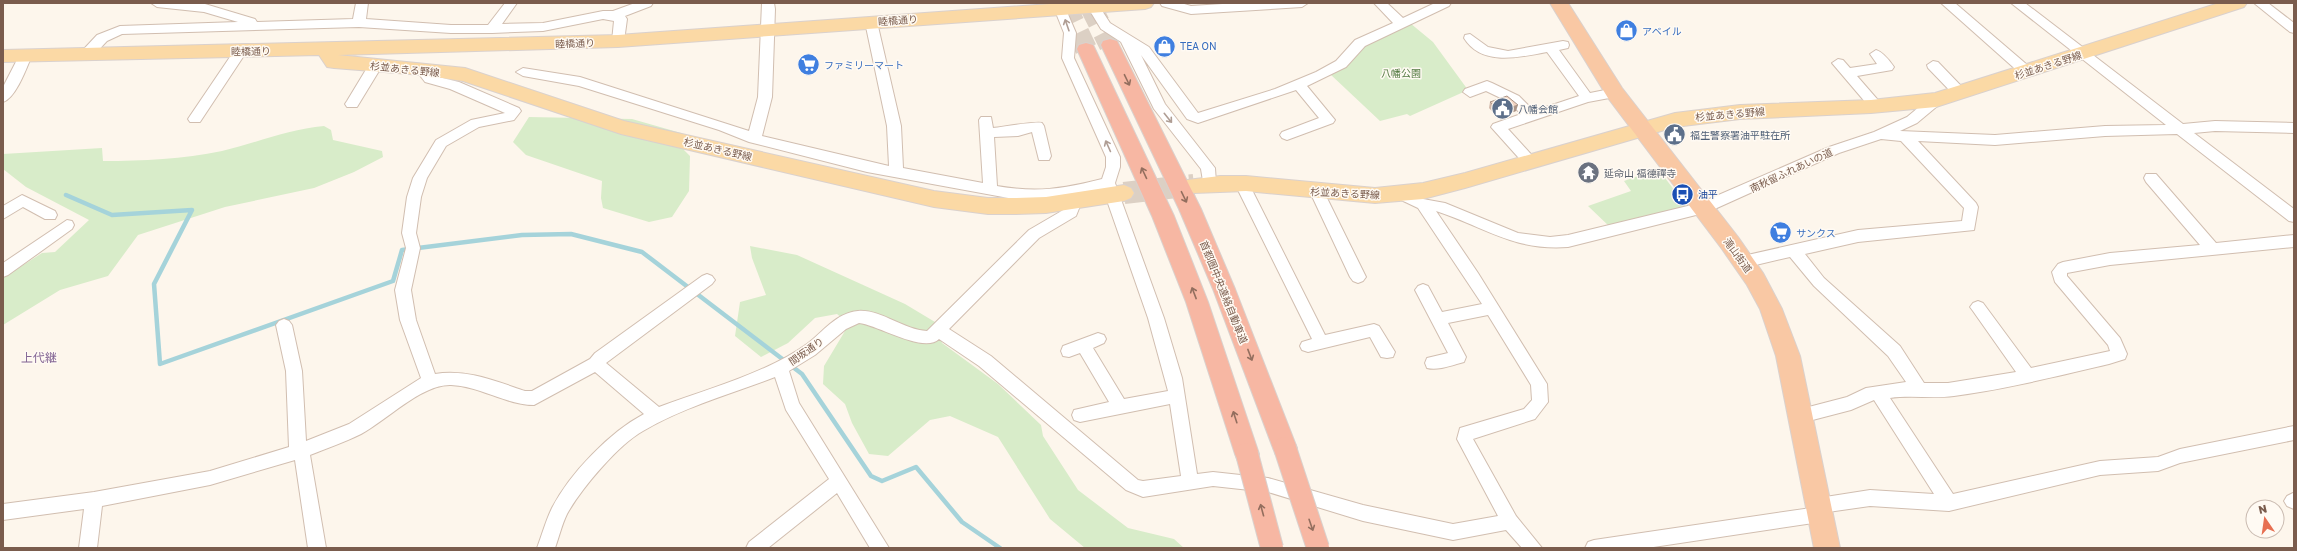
<svg xmlns="http://www.w3.org/2000/svg" width="2297" height="551" font-family="'Golos Text','Noto Sans JP',sans-serif">
  <style>
    .green { fill: #d8ecc9 }
    .lines { fill: none; stroke-linecap: round; stroke-linejoin: round }
    .stream { stroke: #a5d3da; stroke-width: 4.5 }
    .primary-tunnel { stroke: #dcd0c4; stroke-width: 22; stroke-dasharray: 22 11; stroke-linecap: butt }
    .motorway-tunnel { stroke: #dcd0c4; stroke-width: 22; stroke-dasharray: 22 11; stroke-linecap: butt }
    .minor-casing { stroke: #d1beb0; stroke-width: 2 }
    .primary-casing { stroke: #dad1cd; stroke-width: 2 }
    .trunk-casing { stroke: #dad1cd; stroke-width: 2 }
    .motorway-casing { stroke: #dad1cd; stroke-width: 2 }
    .minor { fill: #fff; fill-rule: evenodd }
    .primary { fill: #fbd9a5; fill-rule: evenodd }
    .trunk { fill: #f9c8a4; fill-rule: evenodd }
    .motorway { fill: #f7b7a3; fill-rule: evenodd }
    .motorway-bridge-casing { stroke: #dad1cd; stroke-width: 24; stroke-linecap: butt }
    .motorway-bridge { stroke: #f7b7a3; stroke-width: 22 }
    .wall { fill: #d1b7a8 }
    .shaded-wall { fill: #aa9588 }
    .building { fill: #f3d5c3; stroke: #aa9588 }
    .oneway { stroke: #af9d94 }
    .oneway2 { stroke: #936e5e }
    .labels { text-anchor: middle; dominant-baseline: central; stroke-width: 3; stroke-linejoin: round; paint-order: stroke }
    .street-label { font-size: 10px; fill: #7a5c4d; stroke: #fffaf3 }
    .shop-label { font-size: 10px; fill: #366cbe; stroke: #fffaf3; text-anchor: start }
    .park-label { font-size: 10px; fill: #537a41; stroke: #fffaf3 }
    .service-label { font-size: 10px; fill: #4e5e75; stroke: #fffaf3; text-anchor: start }
    .worship-label { font-size: 10px; fill: #5b616d; stroke: #fffaf3; text-anchor: start }
    .transit-label { font-size: 10px; fill: #164399; stroke: #fffaf3; text-anchor: start }
    .quarter-label { font-size: 12px; fill: #846695; stroke: #fffaf3 }
  </style>
  <rect width="100%" height="100%" fill="#fdf6ec"/>
  <!-- green -->
  <path class="green" d="M1410,23L1433,42L1468,90L1410,116L1407,114L1380,121L1330,74L1365,45Z
    M529,117L632,119L681,133L684,150L690,156L689,191L672,217L649,222L603,208L601,198L602,181L526,155L513,142Z
    M324,126L331,130L333,140L382,151L383,157L354,172L314,188L225,207L138,235L108,276L60,290L3,325V278L42,253L55,252L89,220L26,187L3,169V154L102,148L103,161C143,161 183,159 222,151C256,143 289,129 324,126Z
    M1658,169L1689,209L1611,228L1588,206L1631,191L1624,181Z
    M750,246L797,255L905,304L935,322L942,343L998,384L1041,425L1043,436L1078,490L1128,528L1174,539L1184,548H1085L1050,519L998,437L950,416L930,420L888,456L869,454L852,423L845,404L823,384L824,366L845,331L843,319L837,314L815,318L788,343L761,357L735,336L740,302L766,295L752,258Z"/>
  <g class="lines">
    <!-- stream -->
    <path class="stream" d="M66,195L112,215L192,210L154,284L160,364L393,281L402,250L522,235L571,234L642,252L802,374L871,476L882,481L916,467L962,522L1000,548"/>
    <!-- primary-tunnel -->
    <path class="primary-tunnel" d="M1124,193L1194,185"/>
    <!-- motorway-tunnel -->
    <path class="motorway-tunnel" d="M1064,3L1086,49
      M1089,3L1110,45"/>
    <defs>
      <path id="minor" d="M151,3L205,4L255,19L257,22L353,19L356,3H368L366,19L451,25H488L505,3H517L502,24L543,23L603,11H613L635,3H653L651,6L625,16L627,19L624,41L618,45L612,41L614,21L603,19L543,31L492,33H451L359,27L122,34L107,41L92,57H82L81,54L82,51L97,35L120,26L238,22L204,12L157,7Z
        M762,3H774L775,9L772,97L762,136L889,166L887,126L865,22L871,18L877,22L901,126L903,168L983,183L979,120L981,117H991L993,128C1003,127 1036,121 1042,123L1044,126L1051,156L1049,160H1039L1032,132L1018,136L994,137L997,186C1037,193 1062,189 1102,179L1106,167V157L1062,58L1064,33L1054,8L1060,4L1064,5L1076,33L1074,58L1120,157V167L1115,183L1164,318L1182,378L1197,474L1213,472L1268,478L1363,505L1453,524L1498,516L1457,439L1460,428L1524,409L1532,400L1531,385L1488,315L1448,323L1466,357L1464,362C1453,365 1438,371 1427,368L1425,363L1427,358L1448,353L1415,290L1418,286L1423,284L1428,286L1442,312L1482,304L1418,208L1397,198L1395,194L1397,190L1402,189L1423,199L1445,203L1518,233L1550,237L1568,235L1700,203L1829,147L1874,132L1907,117L1931,97L1936,95L1943,100L1941,103L1917,123L1900,131L1995,135L2105,126L2166,125L2011,3H2025L2183,124L2215,121L2294,123V133L2215,131L2194,133L2294,209V222L2289,221L2177,134L2105,136L1995,145L1918,141L1976,203L1978,207L1974,230L1858,242L1805,254L1824,278L1900,346L1924,383H1948L2016,372L1973,311L1970,307L1973,303L1978,301L1983,303L2031,368L2110,351L2108,345L2055,282L2052,272L2058,264L2063,262L2110,253L2200,245L2146,182L2144,178L2146,174H2156L2216,243L2294,235V247L2110,265L2067,273V276L2120,338L2127,354L2125,359L2109,364C2058,376 2006,389 1954,396C1933,399 1911,395 1890,398L1953,494L2100,461L2158,457L2180,449L2294,426V440L2180,463L2158,471L2100,475L1949,511L1870,506L1828,512L1826,519L1820,522L1647,548H1585L1588,542L1594,540L1811,508L1813,501L1819,498L1870,490L1934,494L1874,400L1851,410L1801,423L1795,421L1793,416L1795,411L1801,409L1847,397L1866,388L1906,382L1888,356L1814,286L1790,257L1743,268L1738,266L1736,262L1738,258L1743,256L1858,230L1962,221L1964,208L1901,141L1881,139L1839,153L1708,212L1568,247C1513,251 1485,227 1436,211L1478,273L1547,384L1548,402L1535,419L1473,439L1516,516L1542,548H1522L1506,530L1453,540L1363,521L1268,492L1213,486L1143,497L1126,490L979,366L939,339C924,354 878,325 859,323L846,329L815,355L789,371L799,403L889,548H870L837,493L768,548H746L749,542L829,479L786,410L775,377C731,394 683,407 643,431C618,445 581,489 567,514C562,524 559,537 555,548H537C542,535 546,520 552,508C570,473 610,432 644,414L595,372L534,405C506,405 480,386 451,385C422,384 387,420 361,434C345,442 327,448 310,455L326,548H308L295,460L210,485L102,506L97,548H79L84,509L3,520V504L94,492L210,471L289,447L286,371L276,325L279,321L284,319L289,321L292,325L302,371L306,441L349,424L421,378L400,320L395,290L406,248L402,233L407,197L413,178L436,140L471,120L505,113L450,89L425,82L415,69L417,66H427L434,76L459,82L519,108L521,111L514,120L479,127L446,146L427,178L421,197L416,233L420,248L411,290L416,320L435,374C467,369 495,381 525,391H532L590,359L595,353L702,276L707,274L712,276L715,280L712,284L606,363L659,407C705,390 769,372 807,344C823,332 836,313 858,311C881,309 903,330 927,331L1029,230L1065,209L1070,197L1074,196L1025,201L867,172L749,142L719,130L579,86L523,76L516,72L523,68L580,77L749,131L758,97ZM1103,189L1148,318L1168,391L1124,399L1093,348L1104,343L1106,339L1104,335L1098,333L1063,346L1061,351L1063,356L1069,357L1080,353L1109,402L1074,410L1072,415L1074,420L1080,422L1170,404L1181,476L1143,481L1138,480L991,356L949,329L1039,238L1076,216L1082,201L1080,197L1075,196Z
        M1089,3H1097L1110,23L1149,47L1198,113L1275,89L1316,72L1336,61L1355,40L1393,23L1374,3H1387L1403,18L1435,3H1451L1449,6L1365,46L1346,67L1307,86L1335,120L1333,123L1287,140L1282,138L1280,135L1282,132L1319,118L1296,90L1198,123L1187,119L1141,55L1165,104L1215,168L1216,183L1214,187H1204L1201,169L1154,109L1121,42L1101,29L1087,6Z
        M1160,3H1181L1191,6L1238,3H1308L1302,7L1191,14L1162,6Z
        M1941,3H1955L2032,69L2034,72L2032,75H2022Z
        M2254,3H2268L2294,23V33L2290,32Z
        M1470,34L1488,47L1508,51L1563,41L1568,42L1569,45L1568,48L1559,50L1590,93L1615,88L1622,93L1620,96L1588,102L1508,129L1538,162L1536,166H1526L1491,127L1493,124L1521,114L1509,102L1486,91L1470,97L1463,92L1465,89L1487,81L1492,83L1519,96L1534,111L1579,96L1547,52C1520,57 1482,67 1464,38L1465,35Z
        M241,47L247,51L200,122H190L188,119L190,116L236,48Z
        M1876,50C1883,52 1889,60 1894,67L1892,70L1857,76L1884,107L1877,112L1872,110L1832,63L1838,59L1843,60L1850,68L1877,64L1870,54Z
        M26,51L32,55C27,67 16,98 3,102V87L21,52Z
        M1933,61L1938,62L1965,90L1967,93L1965,96H1955L1928,68L1927,65Z
        M375,62L382,66L357,107H347L345,104L347,101L370,63Z
        M1242,179L1247,180L1249,184L1325,335L1374,324L1379,326L1395,352L1393,357L1387,358L1381,357L1370,337L1308,352L1302,350L1300,346L1302,342L1312,339L1235,184L1237,180Z
        M1317,187L1322,188L1324,192L1366,277L1363,281L1358,283L1353,281L1350,277L1310,192L1312,188Z
        M22,195L55,211L57,215L55,219H45L23,207L3,219V206Z
        M67,220L72,221L74,225L72,229L8,275L3,277V263Z
        M2293,493H2294V509L2287,506L2284,501L2287,496Z"/>
      <path id="primary" d="M1063,3H1154L1151,7L1145,9L618,47L338,55L465,68L624,121L934,191L988,198H1016L1046,197L1124,185L1131,188L1134,193L1131,198L1124,201L1046,213L1016,214H988L934,207L621,134L463,81L422,75L334,68L327,67L319,55L3,62V50L618,35Z
        M2219,3H2247L2244,7L1936,107L1871,113L1740,119L1675,127L1465,188L1423,199L1375,203L1246,191L1194,193L1187,190L1184,185L1187,180L1220,176H1246L1375,188L1423,183L1465,173L1675,113L1740,105L1871,100L1935,93Z"/>
      <path id="trunk" d="M1550,3H1568L1622,88L1738,237L1763,273L1782,309L1800,356L1840,548H1814L1776,356L1760,309L1747,285L1722,249L1608,98Z"/>
      <path id="motorway" d="M1110,39L1117,41L1201,209L1235,289L1297,448L1294,455L1285,459L1276,455L1273,448L1213,289L1179,209L1101,45L1103,41Z
        M1086,43L1093,45L1095,49L1174,216L1208,302L1259,454L1256,461L1247,465L1238,461L1235,454L1186,302L1152,216L1077,49L1079,45Z"/>
    </defs>
    <!-- minor casing -->
    <use href="#minor" class="minor-casing"/>
    <!-- primary casing -->
    <use href="#primary" class="primary-casing"/>
    <!-- trunk casing -->
    <use href="#trunk" class="trunk-casing"/>
    <!-- motorway casing -->
    <use href="#motorway" class="motorway-casing"/>
    <!-- minor -->
    <use href="#minor" class="minor"/>
    <!-- primary -->
    <use href="#primary" class="primary"/>
    <!-- trunk -->
    <use href="#trunk" class="trunk"/>
    <!-- motorway -->
    <use href="#motorway" class="motorway"/>
    <defs>
      <path id="motorway-bridge" d="M1285,448L1318,548
        M1247,454L1272,548"/>
    </defs>
    <!-- motorway-bridge casing -->
    <use href="#motorway-bridge" class="motorway-bridge-casing"/>
    <!-- motorway-bridge -->
    <use href="#motorway-bridge" class="motorway-bridge"/>
  </g>
  <!-- wall -->
  <path class="wall" d="M1490,102L1516,111L1498,118L1489,108Z"/>
  <!-- shaded-wall -->
  <path class="shaded-wall" d="M1518,105L1516,111L1498,118L1500,111Z"/>
  <!-- building -->
  <path class="building" d="M1507,96L1518,105L1500,111L1490,102Z"/>
  <!-- one-way arrows -->
  <defs><path id="oneway-shaft" d="M-6 0H5M1.5-3L5.5 0L1.5 3" fill="none" stroke-width="1.6" stroke-linecap="round" stroke-linejoin="round"/></defs>
  <g class="oneway">
    <use href="#oneway-shaft" transform="translate(1067 25) rotate(-109)"/>
    <use href="#oneway-shaft" transform="translate(1168 118) rotate(51)"/>
    <use href="#oneway-shaft" transform="translate(1108 146) rotate(-114)"/>
  </g>
  <g class="oneway2">
    <use href="#oneway-shaft" transform="translate(1127 80) rotate(64)"/>
    <use href="#oneway-shaft" transform="translate(1144 173) rotate(-115)"/>
    <use href="#oneway-shaft" transform="translate(1184 197) rotate(64)"/>
    <use href="#oneway-shaft" transform="translate(1194 293) rotate(-111)"/>
    <use href="#oneway-shaft" transform="translate(1250 355) rotate(69)"/>
    <use href="#oneway-shaft" transform="translate(1235 417) rotate(-108)"/>
    <use href="#oneway-shaft" transform="translate(1262 510) rotate(-105)"/>
    <use href="#oneway-shaft" transform="translate(1311 525) rotate(71)"/>
  </g>
  <!-- icons -->
  <defs>
    <symbol id="shop-disc" viewBox="-11 -11 22 22"><circle r="9.5" fill="#3f7fe0" stroke="#fffaf3"/><path d="M-5-2.5h2.3a2.7 3.5 0 0 1 5.4 0H5L5.5 6h-11ZM-1.5-2.5h3a1.5 2.3 0 0 0-3 0Z" fill="#fff"/></symbol>
    <symbol id="supermarket-disc" viewBox="-11 -11 22 22"><circle r="9.5" fill="#3f7fe0" stroke="#fffaf3"/><path d="M-6-5.5h2.5l.6 2H6L4.5 2H-2.5L-4.4-4H-6ZM-1.5 3.2a1.3 1.3 0 1 0 .1 0ZM3 3.2a1.3 1.3 0 1 0 .1 0Z" fill="#fff"/></symbol>
    <symbol id="civic-disc" viewBox="-11 -11 22 22"><circle r="9.5" fill="#5c6f8a" stroke="#fffaf3"/><path d="M-.6-6.5H3V-4.5H.6V-3L4-1V1h2V6H-6V1h2V-1L-.6-3ZM-1.2 2.5V6h2.4V2.5Z" fill="#fff"/></symbol>
    <symbol id="temple-disc" viewBox="-11 -11 22 22"><circle r="9.5" fill="#6b7280" stroke="#fffaf3"/><path d="M0-6L5-2H3V0L6.5 2.5H4V6H1.5V3h-3V6H-4V2.5H-6.5L-3 0V-2H-5Z" fill="#fff"/></symbol>
    <symbol id="bus-disc" viewBox="-11 -11 22 22"><circle r="9.5" fill="#1a4fb4" stroke="#fffaf3"/><path d="M-5-6H5V4H4V6H2V4H-2V6H-4V4H-5ZM-3.5-4V0h7V-4ZM-3.5 1.2v1.5H-2V1.2ZM2 1.2v1.5H3.5V1.2Z" fill="#fff"/></symbol>
  </defs>
  <g fill-rule="evenodd">
    <use href="#shop-disc" x="1614" y="18" width="25" height="25"/>
    <use href="#shop-disc" x="1152" y="34" width="25" height="25"/>
    <use href="#supermarket-disc" x="796" y="52" width="25" height="25"/>
    <use href="#civic-disc" x="1490" y="96" width="25" height="25"/>
    <use href="#civic-disc" x="1662" y="122" width="25" height="25"/>
    <use href="#temple-disc" x="1576" y="160" width="25" height="25"/>
    <use href="#bus-disc" x="1670" y="182" width="25" height="25"/>
    <use href="#supermarket-disc" x="1768" y="220" width="25" height="25"/>
  </g>
  <g class="labels">
    <!-- street labels -->
    <g class="street-label">
      <text transform="translate(898 20) rotate(-4)">睦橋通り</text>
      <text transform="translate(575 43) rotate(-2)">睦橋通り</text>
      <text transform="translate(251 51) rotate(-1)">睦橋通り</text>
      <text transform="translate(2048 65) rotate(-18)">杉並あきる野線</text>
      <text transform="translate(405 69) rotate(6)">杉並あきる野線</text>
      <text transform="translate(1730 114) rotate(-5)">杉並あきる野線</text>
      <text transform="translate(718 149) rotate(13)">杉並あきる野線</text>
      <text transform="translate(1791 170) rotate(-25)">南秋留ふれあいの道</text>
      <text transform="translate(1345 193) rotate(3)">杉並あきる野線</text>
      <text transform="translate(1738 255) rotate(54)">滝山街道</text>
      <text transform="translate(1224 292) rotate(68)">首都圏中央連絡自動車道</text>
      <text transform="translate(806 351) rotate(-35)">間坂通り</text>
    </g>
    <!-- shop labels -->
    <g class="shop-label">
      <text x="1642" y="31">アベイル</text>
      <text x="1180" y="46">TEA ON</text>
      <text x="824" y="65">ファミリーマート</text>
      <text x="1796" y="233">サンクス</text>
    </g>
    <!-- park labels -->
    <g class="park-label">
      <text x="1401" y="73">八幡公園</text>
    </g>
    <!-- service labels -->
    <g class="service-label">
      <text x="1518" y="109">八幡会館</text>
      <text x="1690" y="135">福生警察署油平駐在所</text>
    </g>
    <!-- worship labels -->
    <g class="worship-label">
      <text x="1604" y="173">延命山 福德禪寺</text>
    </g>
    <!-- transit labels -->
    <g class="transit-label">
      <text x="1698" y="194">油平</text>
    </g>
    <!-- quarter labels -->
    <g class="quarter-label">
      <text x="39" y="357">上代継</text>
    </g>
  </g>
  <!-- border -->
  <rect width="2297" height="551" fill="none" stroke="#7a5c4d" stroke-width="8"/>
  <!-- north arrow -->
  <g transform="translate(2265 519) rotate(347)"><circle r="19" fill="#fffaf3" stroke="#cabbb1"/>
  <path d="M0-3L7 15L0 10L-7 15Z" fill="#e76f51"/>
  <text y="-6" font-size="11" font-weight="bold" text-anchor="middle" fill="#7a5c4d">N</text>
  </g>
</svg>
